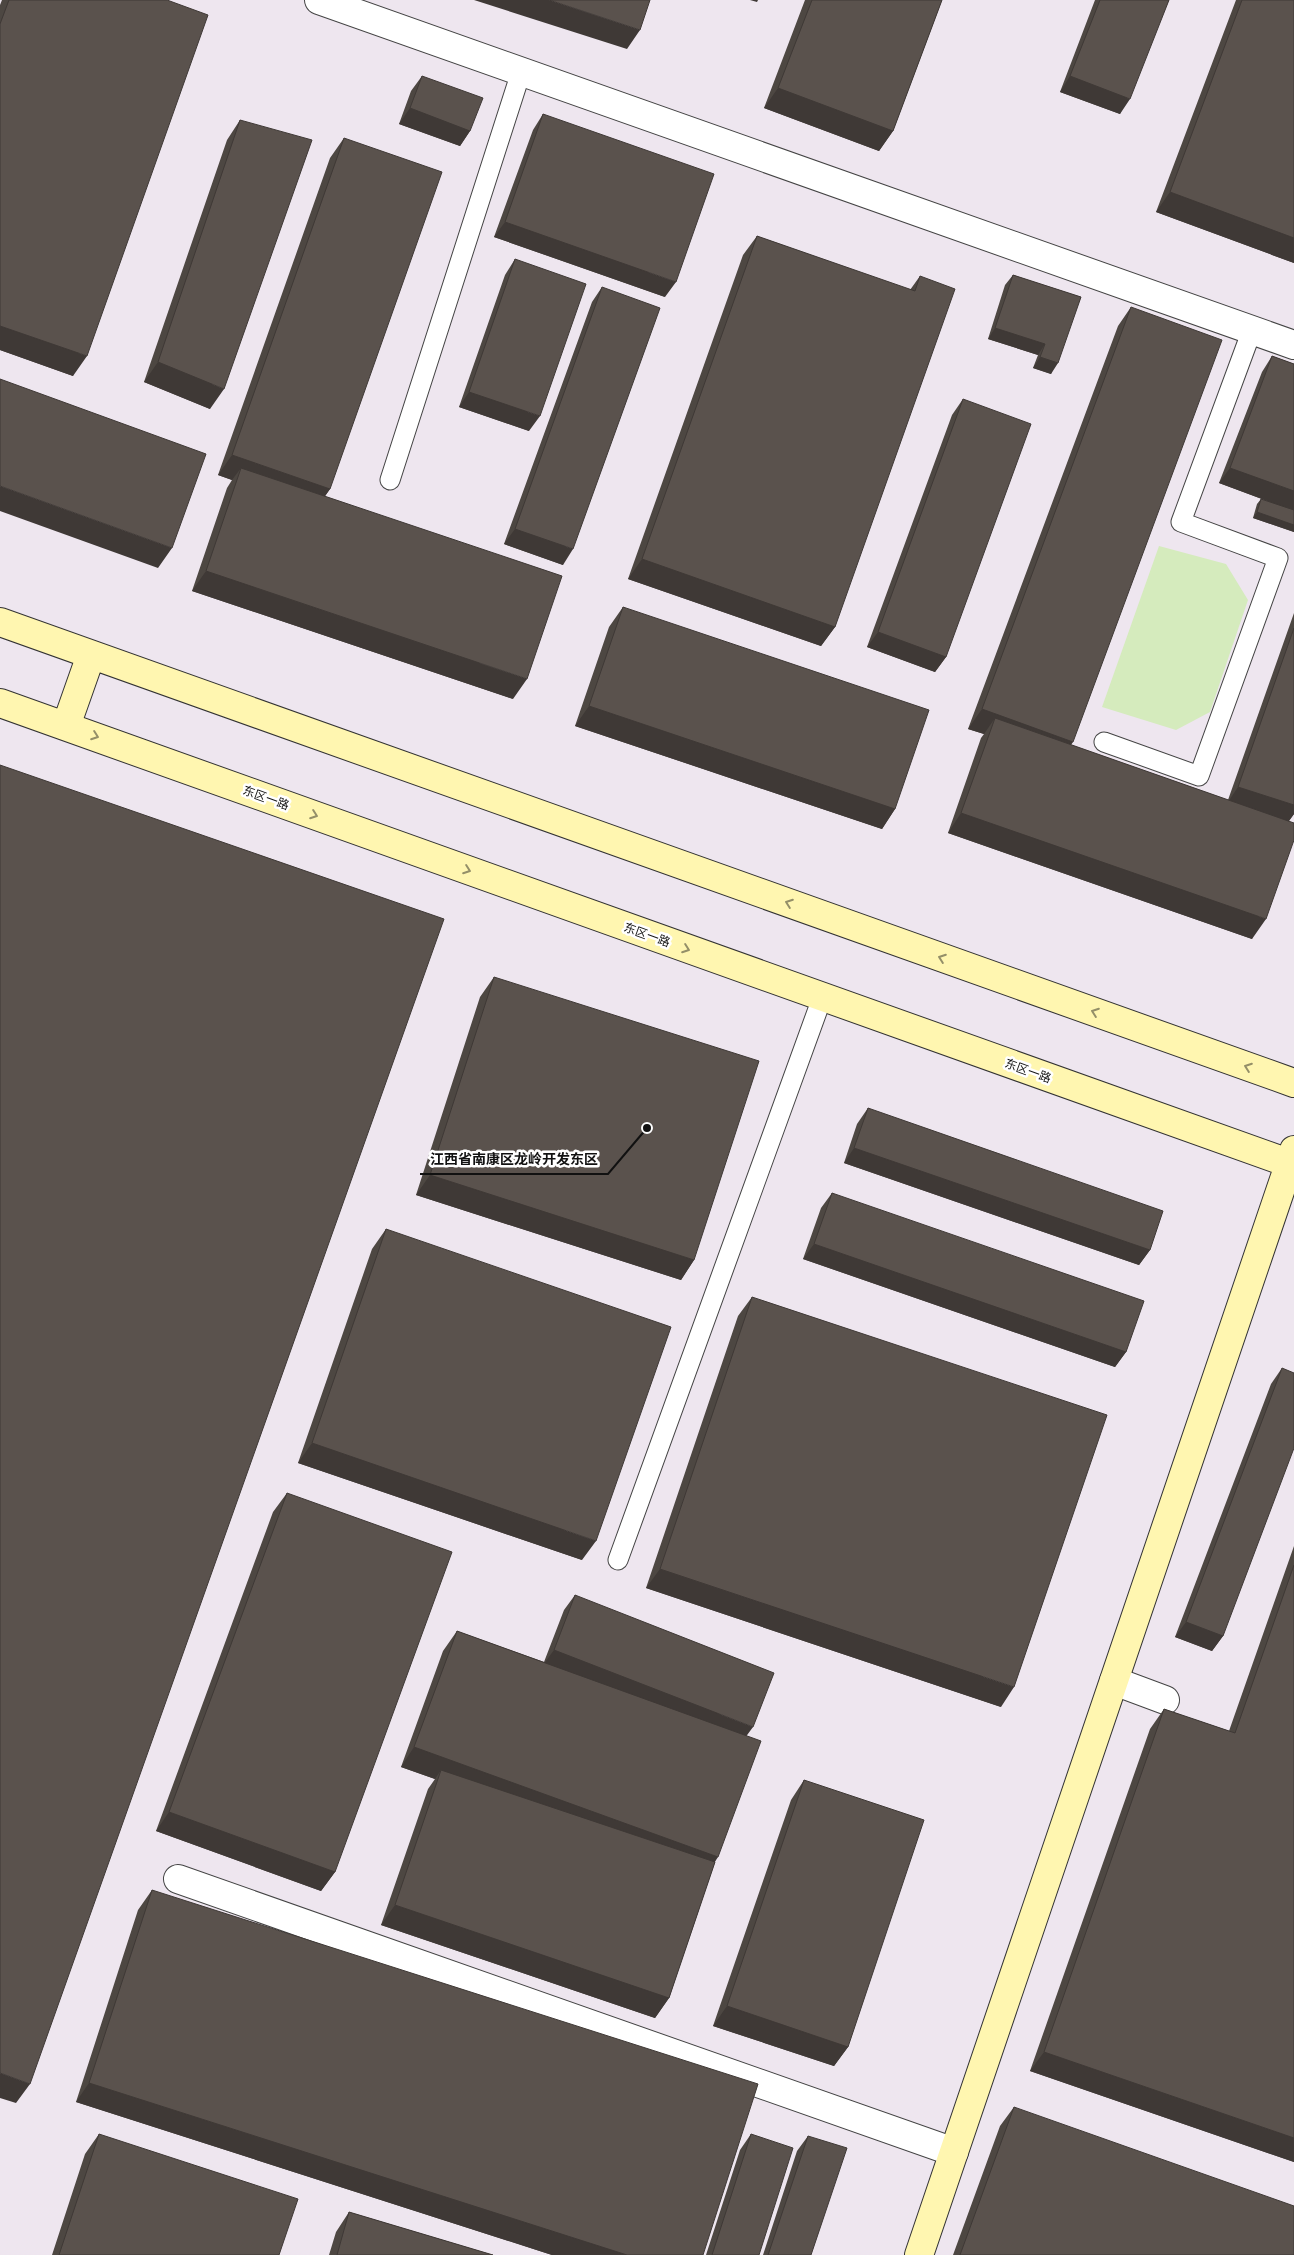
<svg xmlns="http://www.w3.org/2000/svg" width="1294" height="2255" font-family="'Source Serif 4','Noto Sans SC',serif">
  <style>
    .industrial { fill: #eee6ef }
    .green { fill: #d5ebbd }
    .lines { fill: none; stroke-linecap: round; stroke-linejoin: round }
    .lane-casing { stroke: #444; stroke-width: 21 }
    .street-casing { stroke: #444; stroke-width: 30 }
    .secondary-casing { stroke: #333; stroke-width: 30 }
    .lane { stroke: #fff; stroke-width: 19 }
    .street { stroke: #fff; stroke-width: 28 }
    .secondary { stroke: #fff6b0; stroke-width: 28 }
    .wall { fill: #4d4742 }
    .shaded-wall { fill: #3f3936 }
    .building { fill: #5a524d; stroke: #3f3936 }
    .oneway { stroke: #948f68 }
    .labels { text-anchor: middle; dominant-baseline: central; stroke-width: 5; stroke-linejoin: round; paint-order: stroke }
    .street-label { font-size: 12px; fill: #111; stroke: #fff }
    .leader { fill: none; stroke: #111; stroke-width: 2 }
    .callout-dot { fill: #111; stroke: #fff; stroke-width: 2 }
    .callout-label { font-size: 14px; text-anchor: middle; font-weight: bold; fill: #111; stroke: #fff; stroke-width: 5; stroke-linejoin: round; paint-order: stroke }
  </style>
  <rect width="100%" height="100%" fill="#fffdf5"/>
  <!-- industrial -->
  <path class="industrial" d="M0,0H1294V2255H0Z"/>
  <!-- green -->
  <path class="green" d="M1159,546L1226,564L1248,600L1210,712L1176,730L1102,707Z"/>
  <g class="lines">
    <defs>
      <path id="lane" d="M390,480L521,72
        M1104,742L1199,776L1278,558L1181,522L1252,330
        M618,1560L822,998"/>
      <path id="street" d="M319,0L1294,345
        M1114,1681L1165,1700
        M178,1879L954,2152"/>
      <path id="secondary" d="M0,622L1294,1083
        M0,703L1294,1165
        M66,726L91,655
        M919,2255L1294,1150"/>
    </defs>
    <!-- lane casing -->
    <use href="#lane" class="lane-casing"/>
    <!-- street casing -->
    <use href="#street" class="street-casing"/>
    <!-- secondary casing -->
    <use href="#secondary" class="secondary-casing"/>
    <!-- lane -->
    <use href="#lane" class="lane"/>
    <!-- street -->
    <use href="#street" class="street"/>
    <!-- secondary -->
    <use href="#secondary" class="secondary"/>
  </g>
  <!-- wall -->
  <path class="wall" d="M2,0H167L73,376L0,350V5Z
    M805,0H942L893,131L879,151L764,108Z
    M1095,0H1169L1120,114L1060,92Z
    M1236,0H1294V263L1156,212Z
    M422,76L470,131L460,146L399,124L411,91Z
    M543,114L665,297L494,237L533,130Z
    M240,120L210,409L144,382L227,140Z
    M344,138L330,489L325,496L513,699L192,591L227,488L232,480L218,475L330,158Z
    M757,236L910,290L920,276L835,627L821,646L628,579L743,255Z
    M515,259L529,431L459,407L505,275Z
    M1013,275L1081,297L1051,374L1033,368L1038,355L988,339L1005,285Z
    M602,287L563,565L504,544L592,302Z
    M1131,307L1071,745L1228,800L1294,613V814L1289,821L1252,939L948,833L981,738L984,734L968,729L1118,326Z
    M1272,356L1294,364V532L1253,518L1257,504L1261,499L1273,503L1219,483L1262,372Z
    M963,399L946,657L935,672L867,647L952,415Z
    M623,607L895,809L882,829L575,726L609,627Z
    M494,977L694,1260L681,1280L416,1195L480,997Z
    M868,1108L1150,1250L1139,1265L844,1163L857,1124Z
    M832,1193L1126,1352L1115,1367L803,1259L821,1208Z
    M386,1229L582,1560L298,1463L372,1249Z
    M752,1297L1001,1707L646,1588L738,1316Z
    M1282,1368L1223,1636L1212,1651L1175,1637L1271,1384Z
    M287,1493L335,1872L321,1891L156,1831L273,1512Z
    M1294,1546V2162L1030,2071L1150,1729L1164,1709L1229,1731Z
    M575,1595L746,1736L715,1862L669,1998L655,2018L381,1925L428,1789L435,1779L401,1767L443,1651L457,1631L544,1662L564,1610Z
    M804,1780L848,2047L834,2066L713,2026L791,1800Z
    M152,1890L703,2255H552L76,2102L138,1910Z
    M1014,2107L1294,2255H953L1000,2126Z
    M99,2134L279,2255H52L85,2154Z
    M751,2134L759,2255H706L740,2150Z
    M808,2136L811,2255H763L797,2151Z
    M349,2212L493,2255H329L336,2232Z"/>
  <!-- shaded-wall -->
  <path class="shaded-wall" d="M474,0H549L640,30L627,49Z
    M750,0H758L757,2Z
    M1070,76L1130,99L1120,114L1060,92Z
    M778,88L893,131L879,151L764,108Z
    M410,108L470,131L460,146L399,124Z
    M1170,192L1294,238V263L1156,212Z
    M505,222L676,282L665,297L494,237Z
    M0,326L87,356L73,376L0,350Z
    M995,328L1045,344L1038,355L988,339Z
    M1040,357L1058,363L1051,374L1033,368Z
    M158,362L224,389L210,409L144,382Z
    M469,392L540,416L529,431L459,407Z
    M232,455L330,489L316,509L241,468L232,480L218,475Z
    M1230,468L1294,491V511L1219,483Z
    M0,486L172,548L158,568L0,511Z
    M1257,512L1294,525V532L1253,518Z
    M515,529L573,549L563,565L504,544Z
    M642,559L835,627L821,646L628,579Z
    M206,571L527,679L513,699L192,591Z
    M878,632L946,657L935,672L867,647Z
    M589,706L895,809L882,829L575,726Z
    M982,709L1073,742L1059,762L995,718L984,734L968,729Z
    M1238,787L1294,805V814L1288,822L1228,802Z
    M961,813L1266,919L1252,939L948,833Z
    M854,1148L1150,1250L1139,1265L844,1163Z
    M430,1175L694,1260L681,1280L416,1195Z
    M814,1244L1126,1352L1115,1367L803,1259Z
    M312,1443L596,1541L582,1560L298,1463Z
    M660,1569L1014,1687L1001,1707L646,1588Z
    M1186,1622L1223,1636L1212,1651L1175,1637Z
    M554,1650L753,1727L742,1742L543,1665Z
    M414,1747L718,1857L705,1877L441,1770L435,1779L401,1767Z
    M169,1812L335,1872L321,1891L156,1831Z
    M395,1905L669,1998L655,2018L381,1925Z
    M727,2006L848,2047L834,2066L713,2026Z
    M1044,2052L1294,2138V2162L1030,2071Z
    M0,2073L30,2084L16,2103L0,2098Z
    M89,2083L627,2255H552L76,2102Z"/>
  <!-- building -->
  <path class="building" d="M9,0H167L208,15L87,356L0,326V24Z
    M549,0H650L640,30Z
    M812,0H942L893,131L778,88Z
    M1100,0H1169L1130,99L1070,76Z
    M1242,0H1294V238L1170,192Z
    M422,76L483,98L470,131L410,108Z
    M543,114L714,174L676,282L505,222Z
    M240,120L312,140L224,389L158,362Z
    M344,138L442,172L330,489L232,455Z
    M757,236L915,291L920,276L955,289L835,627L642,559Z
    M515,259L586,284L540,416L469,392Z
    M1013,275L1081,297L1058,363L1040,357L1045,344L995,328Z
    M602,287L660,308L573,549L515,529Z
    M1131,307L1222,340L1073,742L982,709Z
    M1272,356L1294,364V491L1230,468Z
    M0,379L206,454L172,548L0,486Z
    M963,399L1031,424L946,657L878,632Z
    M241,468L562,576L527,679L206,571Z
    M1261,499L1294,510V525L1257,512Z
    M623,607L929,710L895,809L589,706Z
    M1294,628V805L1238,787Z
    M995,718L1294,823V840L1266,919L961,813Z
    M0,765L444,919L30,2084L0,2073Z
    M494,977L759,1061L694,1260L430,1175Z
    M868,1108L1163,1211L1150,1250L854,1148Z
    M832,1193L1144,1301L1126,1352L814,1244Z
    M386,1229L671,1327L596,1541L312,1443Z
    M752,1297L1107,1415L1014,1687L660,1569Z
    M1282,1368L1294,1373V1448L1223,1636L1186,1622Z
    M287,1493L452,1552L335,1872L169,1812Z
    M1294,1565V2138L1044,2052L1164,1709L1235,1733Z
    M575,1595L774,1673L753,1727L554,1650Z
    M457,1631L761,1741L718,1857L414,1747Z
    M441,1770L715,1862L669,1998L395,1905Z
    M804,1780L924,1820L848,2047L727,2006Z
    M152,1890L758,2084L703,2255H627L89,2083Z
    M1014,2107L1294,2206V2255H960Z
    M99,2134L298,2199L279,2255H59Z
    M751,2134L793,2148L759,2255H712Z
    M808,2136L847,2148L811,2255H768Z
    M349,2212L493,2255H337Z"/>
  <!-- one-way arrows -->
  <defs><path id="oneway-chevron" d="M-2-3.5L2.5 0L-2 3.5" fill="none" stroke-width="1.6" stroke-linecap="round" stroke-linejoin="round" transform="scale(1.25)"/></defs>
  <g class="oneway">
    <use href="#oneway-chevron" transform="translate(95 736) rotate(20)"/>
    <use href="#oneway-chevron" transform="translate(314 815) rotate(20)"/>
    <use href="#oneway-chevron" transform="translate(467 870) rotate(20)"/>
    <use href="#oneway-chevron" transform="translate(789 903) rotate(-160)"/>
    <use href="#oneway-chevron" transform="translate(686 949) rotate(20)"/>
    <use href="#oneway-chevron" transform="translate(942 958) rotate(-160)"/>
    <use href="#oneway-chevron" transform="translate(1095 1012) rotate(-160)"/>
    <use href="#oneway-chevron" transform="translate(1248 1067) rotate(-160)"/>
  </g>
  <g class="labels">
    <!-- street labels -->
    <g class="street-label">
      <text transform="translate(266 798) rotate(20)">东区一路</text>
      <text transform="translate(647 935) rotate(20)">东区一路</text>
      <text transform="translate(1028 1071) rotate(20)">东区一路</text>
    </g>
  </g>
  <!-- callouts -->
  <path class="leader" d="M647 1128L608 1174H420"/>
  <circle class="callout-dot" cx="647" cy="1128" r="5"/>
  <g class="callout-label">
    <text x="514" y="1164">江西省南康区龙岭开发东区</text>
  </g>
</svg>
